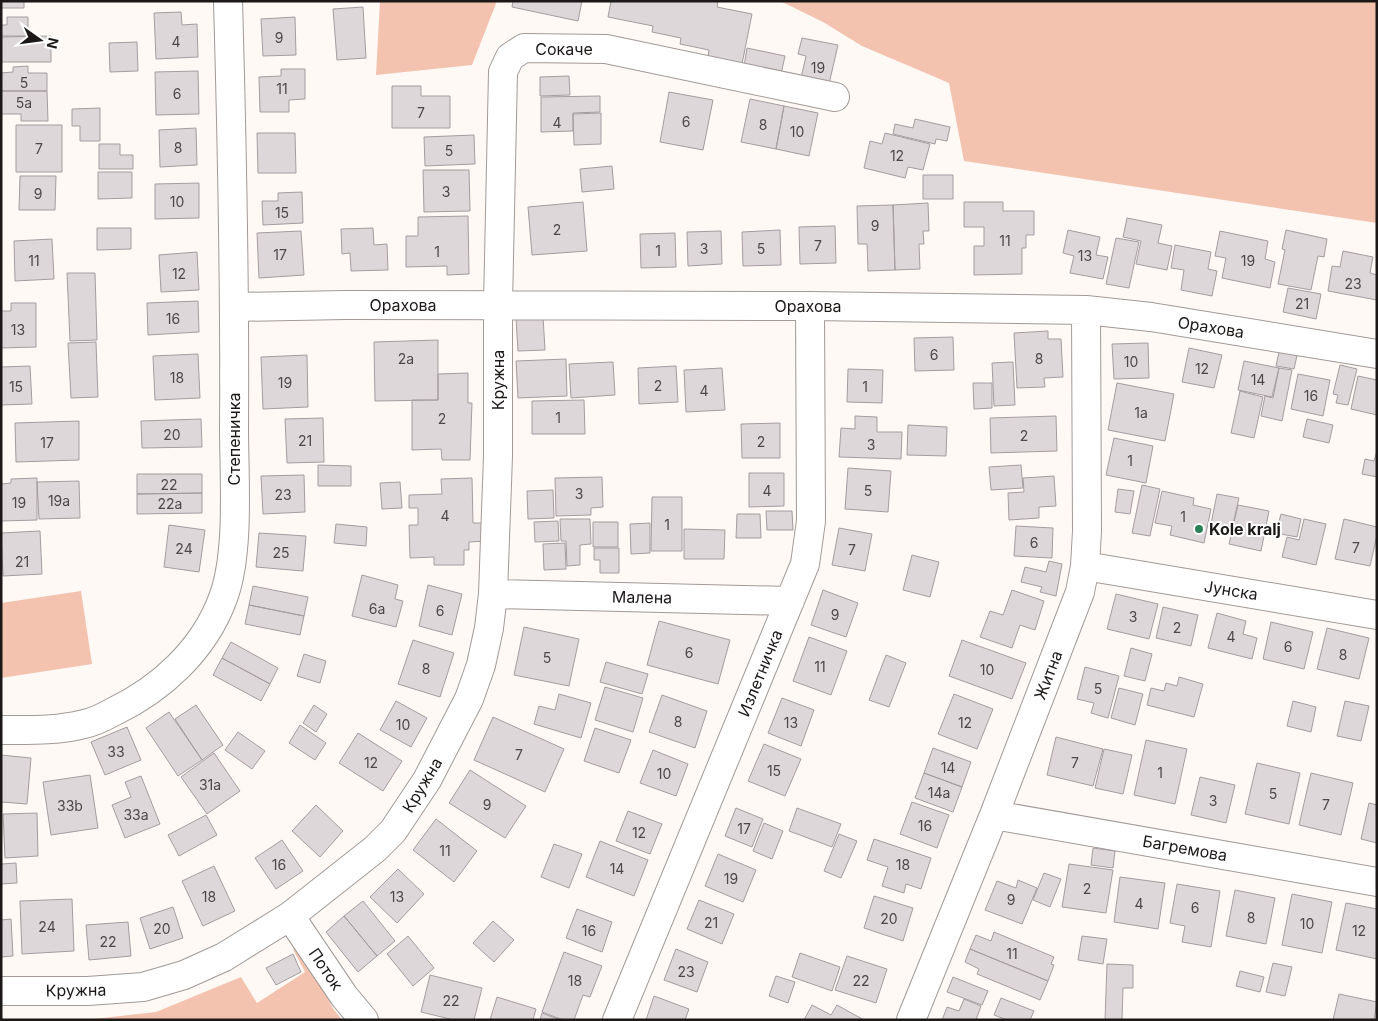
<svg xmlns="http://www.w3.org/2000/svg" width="1378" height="1021" font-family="Inter,sans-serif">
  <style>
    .green { fill: #f4c3af }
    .building { fill: #ded7da; stroke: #a49da0 }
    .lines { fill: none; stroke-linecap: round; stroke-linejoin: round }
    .minor-casing { stroke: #a19a97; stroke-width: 30 }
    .minor { stroke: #fff; stroke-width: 28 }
    .poi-dot { fill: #2a8155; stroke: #fff; stroke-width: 2 }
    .labels { text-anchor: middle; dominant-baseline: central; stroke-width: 4; stroke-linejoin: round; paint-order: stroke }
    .number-label { font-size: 14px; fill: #4c4848 }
    .street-label { font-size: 16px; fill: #1b1817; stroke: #fff }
    .poi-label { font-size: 16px; font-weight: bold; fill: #1b1817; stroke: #fff; text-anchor: start }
  </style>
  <rect width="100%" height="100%" fill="#fff9f6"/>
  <!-- green -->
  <path class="green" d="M380,1H497L472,65L376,75Z
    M780,1H1377V223L964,161L949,83L862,46L823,22Z
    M81,591L92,664L1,678V603Z
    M301,943L332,1007L342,1020H84L156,1012L241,977L257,1003L305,972L293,949Z"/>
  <!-- building -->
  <path class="building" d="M1,1H24V8H1Z
    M513,1H582L578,21L512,7Z
    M611,1H718L717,7L752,14L742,64L708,57L709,50L680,44L681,38L652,32L653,26L608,17Z
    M363,7L366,58L337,60L333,9Z
    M181,12L182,25L197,24L198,57L156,59L154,13Z
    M7,17H28V36H1V25H7Z
    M295,17L296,55L263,56L261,19Z
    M51,36V62H1V37Z
    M802,38L838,45L829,84L801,78L806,56L798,54Z
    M137,42L138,71L110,72L109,43Z
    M747,48L785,56L780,79L743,72Z
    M28,66V73H47V91H1V73L13,72V67Z
    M281,69H305V99L289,100V112H260L259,77L281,76Z
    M198,71L199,114L156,115L155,72Z
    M569,76L570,95L540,96V77Z
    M392,86H421V96H450V128H392Z
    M1,91H47L48,121H21V114H1Z
    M669,92L713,100L703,150L660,142Z
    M600,96V112L573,113V131L541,132V97Z
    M750,99L784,106L776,149L741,142Z
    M784,106L818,113L809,156L776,149Z
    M100,108V141H80V126H72V109Z
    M601,113V144L574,145L573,114Z
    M915,119L950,127L947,141L936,139L935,144L893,134L895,124L913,128Z
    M16,125H62V172H16Z
    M196,128L197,165L160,167L159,130Z
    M257,133H295L296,173H258Z
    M885,133L930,144L923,170L908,167L905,178L864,168L870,141L882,144Z
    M474,135L475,164L425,166L424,137Z
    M99,144H120V155H133V169H99Z
    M612,166L614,189L582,192L580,169Z
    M423,170H469L470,211L424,212Z
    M98,172H132V198L98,199Z
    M923,175H953V199H923Z
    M20,176H56L55,210H19Z
    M199,183V218L155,219V184Z
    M302,192L303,223L263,225L262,201H278V193Z
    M583,202L587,251L532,255L528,207Z
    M964,202H1003V211H1034V235H1026V248H1022V274L974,275V246H984V227H964Z
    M928,203L929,231H923L924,244H919L920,269L895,270L893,205Z
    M893,205L895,270L868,271L867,244H858L857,206Z
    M468,216L469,274L447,275V266L406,267V236H418V217Z
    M1127,218L1162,225L1158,243L1172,246L1167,270L1136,264L1141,241L1123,237Z
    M835,226L836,263L800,264L799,227Z
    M97,228H131V249L97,250Z
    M373,228L374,245L387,244L388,270L351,271L350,253L342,254L341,229Z
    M780,230L781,265L743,266L742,232Z
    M1068,230L1100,237L1096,255L1108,257L1103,279L1070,273L1074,256L1063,253Z
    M1286,230L1327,239L1324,257L1318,256L1311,290L1278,284L1285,250L1282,249Z
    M301,231L304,275L259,278L257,233Z
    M721,231L722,264L688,266L687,232Z
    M1220,231L1268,241L1265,259L1275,262L1270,288L1222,278L1226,258L1215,256Z
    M675,233L676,267L641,268L640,234Z
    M1116,238L1139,242L1129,288L1106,284Z
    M52,239L54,279L15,281L14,241Z
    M1175,245L1211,252L1208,269L1217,271L1212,296L1181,290L1184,270L1171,268Z
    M1343,251L1373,257L1370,273L1377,275V300L1328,291L1332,266L1340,267Z
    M197,252L199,290L161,292L159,255Z
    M67,273H95L97,340L70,341Z
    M1288,288L1321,294L1316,319L1283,312Z
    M198,301L199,332L148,335L147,303Z
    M11,303H36V347L1,348V311H11Z
    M543,316L545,350L518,351L516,318Z
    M1048,331V339H1061L1063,377L1044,378L1045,387L1017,388L1014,333Z
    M953,337L954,370L915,371L914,338Z
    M438,340V400L375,401L374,342Z
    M96,342L98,397L71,398L68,343Z
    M1148,343L1149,378L1114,379L1112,344Z
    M1280,347L1298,351L1294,369L1276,366Z
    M1189,348L1222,355L1214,388L1182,382Z
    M198,354L200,398L155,400L153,356Z
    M307,355L308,407L263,409L261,357Z
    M566,359L567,396L518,398L516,361Z
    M1244,361L1279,368L1272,397L1238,390Z
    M613,362L615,395L571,398L569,364Z
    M1013,362L1015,405L994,406L992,363Z
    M1340,365L1357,369L1348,405L1336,403L1338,395L1333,394Z
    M30,366L32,404L1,405V367Z
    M676,366L678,402L639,404L638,368Z
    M722,368L725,410L686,412L684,370Z
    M1279,368L1292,370L1282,421L1261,416L1265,396L1273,398Z
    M848,369L883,370L882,403L847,402Z
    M468,373V403H472L470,460H442L441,449L412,450V400H438V374Z
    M1298,374L1330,380L1323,416L1291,409Z
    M1358,376L1377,380V415L1351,409Z
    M973,383H992V408L974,409Z
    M1117,383L1174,394L1165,441L1108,430Z
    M1240,391L1263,397L1254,438L1231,433Z
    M584,400L585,434H532V401Z
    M855,416L877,417V432H902L901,459L839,457L841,428L855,429Z
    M1056,416L1057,451L991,453L990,418Z
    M323,418L324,462L287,463L285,419Z
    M201,419L202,447L142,448L141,421Z
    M1307,419L1333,425L1329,443L1303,437Z
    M79,421V460L16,462L15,423Z
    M780,423V458H742L741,424Z
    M908,425L947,427L946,456L907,455Z
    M1114,438L1153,446L1146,483L1106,475Z
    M1377,451V477L1362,474L1365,459L1374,461Z
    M318,465L351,466V486H318Z
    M1021,465L1023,488L991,490L989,467Z
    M848,468L891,471L888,512L845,509Z
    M749,473H784V506L749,507Z
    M137,474H202V493L137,494Z
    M304,475L305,512L263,514L261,476Z
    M1054,476L1056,506L1039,507V518L1009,520L1008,493L1024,492L1023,478Z
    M602,477L603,507L591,508V515L556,516L555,478Z
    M37,478V520L1,521V484L11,483V479Z
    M472,478L473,523H487L488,541L469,542V550H464V565H434V557L410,558L409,525H418V508H409V495L442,494L441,479Z
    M79,481L80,518L39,519L37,482Z
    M400,482L402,508L382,509L380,483Z
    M1142,485L1160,489L1150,536L1132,533Z
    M1118,489L1134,491L1130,514L1115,512Z
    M553,490L554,518L528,519L527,491Z
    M1162,491L1194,498L1193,505L1211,509L1204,543L1170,535L1172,526L1155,523Z
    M202,493V513L137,514V494Z
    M1217,494L1239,498L1232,529L1211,524Z
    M652,497H682V551H651Z
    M1238,505L1269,511L1261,551L1229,544Z
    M766,511H792L793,530H767Z
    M737,514H760L761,538H736Z
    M1281,514L1301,519L1297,537L1276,533Z
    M560,519H590L591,544L580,545V565L567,566L566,541H561Z
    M1304,519L1326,524L1316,565L1282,557L1287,537L1299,540Z
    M1344,519L1377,527V535L1370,566L1335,559Z
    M558,521L559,541L535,542L534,522Z
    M593,522H618V547H593Z
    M650,523V553L631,554L630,524Z
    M336,524L367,527L366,546L334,543Z
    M169,525L205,530L199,572L164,567Z
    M1016,526L1053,528L1052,558L1014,556Z
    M839,528L872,534L865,571L832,565Z
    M684,529L725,530L724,559H684Z
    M40,531L42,574L3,576L1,533Z
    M259,533L306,536L303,571L256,567Z
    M565,543L566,569L544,570L543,544Z
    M594,548H619V573H600V560H594Z
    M912,555L939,562L930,597L903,590Z
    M1049,561L1062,564L1056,596L1040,592L1042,587L1021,582L1025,567L1046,572Z
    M362,575L398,585L395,599L403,601L396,627L352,616Z
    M428,585L462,594L452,635L419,626Z
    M253,586L308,597L304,616L249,605Z
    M823,590L858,603L846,637L811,625Z
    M1012,590L1044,601L1035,630L1020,625L1012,648L980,637L990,611L1003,615Z
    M1116,594L1158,604L1149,639L1107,629Z
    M249,605L304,616L300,635L245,624Z
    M1163,607L1198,615L1191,646L1156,638Z
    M1217,613L1246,621L1243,634L1257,638L1252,659L1208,648Z
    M659,621L730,640L718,684L647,665Z
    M1271,622L1313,632L1304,669L1263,659Z
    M524,627L579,639L569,686L514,675Z
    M1327,628L1369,638L1359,679L1317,669Z
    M809,637L847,651L831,695L793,681Z
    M413,640L454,653L440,697L398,684Z
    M962,640L1026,663L1012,699L949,676Z
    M231,642L278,668L270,684L222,658Z
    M1131,648L1152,654L1145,681L1124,676Z
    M304,654L326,661L320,683L297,676Z
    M886,655L906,663L889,707L869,700Z
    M222,658L270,684L261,701L213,675Z
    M606,662L648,674L642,694L600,682Z
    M1085,667L1119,676L1108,718L1091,713L1094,703L1077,699Z
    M1179,677L1203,684L1194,717L1147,705L1151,688L1164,691L1166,683L1177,686Z
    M605,687L643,698L633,732L595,720Z
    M1119,688L1143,694L1135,725L1111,718Z
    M559,694L591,703L581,738L534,724L539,706L555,710Z
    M954,694L993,709L977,749L938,734Z
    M662,695L707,711L695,748L649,732Z
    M782,698L814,710L801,746L768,733Z
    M396,701L427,718L411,747L380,730Z
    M1293,701L1316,707L1311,732L1287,726Z
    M1345,701L1369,706L1361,741L1337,736Z
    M196,705L223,745L202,760L175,719Z
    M314,705L327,714L316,732L303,723Z
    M169,712L202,760L178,776L146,728Z
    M493,717L564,749L545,792L474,760Z
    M300,725L326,743L315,760L289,743Z
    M127,727L141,760L105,775L91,742Z
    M595,728L631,740L619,773L584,761Z
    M238,732L265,751L252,769L225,750Z
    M358,733L402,761L383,791L339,763Z
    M1056,737L1103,749L1093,786L1047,775Z
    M1146,740L1187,749L1175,804L1134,795Z
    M764,744L801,759L785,796L748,781Z
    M933,748L971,762L962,787L924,773Z
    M1104,749L1132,755L1123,794L1095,788Z
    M653,750L688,764L676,796L640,783Z
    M214,753L240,791L207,814L181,777Z
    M1,755L31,758L27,804L1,802Z
    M1257,763L1300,773L1289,824L1245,814Z
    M470,770L526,806L505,838L449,803Z
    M924,773L962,787L953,812L915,798Z
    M1311,773L1353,783L1341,835L1299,825Z
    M90,775L98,828L51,835L43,782Z
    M141,776L160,824L125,838L112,805L131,797L125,782Z
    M1200,777L1235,785L1226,823L1191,815Z
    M912,802L949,815L937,848L900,834Z
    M1369,803L1377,805V843L1361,839Z
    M316,805L343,831L320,857L292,831Z
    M736,808L763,819L752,847L725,836Z
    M797,808L841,824L832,847L789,831Z
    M628,811L662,824L650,854L616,841Z
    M37,813L38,856L5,858L3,814Z
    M206,815L217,835L179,856L168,835Z
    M436,819L477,851L454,882L413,850Z
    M764,823L783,831L772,859L753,851Z
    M839,834L857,841L841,878L824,871Z
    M874,839L931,858L921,889L906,884L904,893L882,886L888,867L867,860Z
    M282,840L303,871L276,889L255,858Z
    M600,841L648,860L634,896L586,877Z
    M554,844L582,854L569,888L541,877Z
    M1093,848L1115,851L1113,868L1091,865Z
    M718,854L756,870L743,902L705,886Z
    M16,863L17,883L1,884V864Z
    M1069,864L1113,870L1106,913L1062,907Z
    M214,866L235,911L203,926L182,881Z
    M398,869L424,894L397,923L370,897Z
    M1044,873L1061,879L1050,907L1033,900Z
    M1120,877L1165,883L1158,929L1114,922Z
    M1018,880L1037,888L1022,924L985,910L997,881L1016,888Z
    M1177,884L1220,891L1211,947L1182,942L1185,926L1170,923Z
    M1235,890L1275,898L1266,944L1226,936Z
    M1292,894L1332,902L1322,953L1282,945Z
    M874,896L913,908L903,941L864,928Z
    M72,899L74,951L22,954L20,901Z
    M699,900L734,914L722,944L687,929Z
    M363,901L395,941L377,956L344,916Z
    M1346,903L1377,909V959L1336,950Z
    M173,907L183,938L150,949L140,918Z
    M577,909L612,922L602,952L566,938Z
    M344,916L377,956L358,972L326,932Z
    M11,919L13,956L1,957V920Z
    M493,921L514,940L494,962L473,943Z
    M128,922L131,956L89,960L86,925Z
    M994,932L1054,957L1051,964L1054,965L1048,981L970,949L976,935L991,941Z
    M408,936L434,968L413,986L387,954Z
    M1082,936L1107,939L1103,964L1078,960Z
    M676,949L708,962L697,992L664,980Z
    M970,949L1048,981L1040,1000L977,974L979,969L965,962Z
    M564,952L602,966L590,997L583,995L574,1020H563L542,1012Z
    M800,953L840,967L832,991L792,977Z
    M293,954L301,972L276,985L266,968Z
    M847,956L887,969L876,1003L835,990Z
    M1273,963L1292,967L1285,996L1266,992Z
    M1107,964L1133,965V988H1123L1122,1020H1105Z
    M1240,971L1264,977L1260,992L1236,986Z
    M430,975L482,988L474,1020H454L421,1012Z
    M776,976L795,982L788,1003L769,996Z
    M953,977L988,991L982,1005L947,992Z
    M1339,994L1377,1002L1374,1020H1333Z
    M654,996L689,1009L685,1020H646Z
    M497,997L536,1009L533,1020H490Z
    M1001,998L1034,1011L1030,1020H1007L994,1015Z
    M964,999L981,1006L976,1020H942L947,1007L959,1011Z
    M812,1005L831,1015L837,1005L864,1020H804Z
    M542,1013L560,1020H540Z"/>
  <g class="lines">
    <defs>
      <path id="minor" d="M235,307L345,305L810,306L1086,310L1151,317L1377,354
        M1085,566L1377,615
        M493,594L790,601
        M1,730C29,730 58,731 84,724C94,722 104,717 113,712C161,689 204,650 223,598C240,553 234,477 234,428C235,286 232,143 228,1
        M994,815L1377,882
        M290,916L344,996L364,1020
        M1,991H88L143,987L184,975L224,957L290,916L375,849L393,831L427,780L469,699L481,665L489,628L493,594L498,456V305L503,72L510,57L524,48L606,49L835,97
        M617,1020L805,564L811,521L810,306
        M911,1020L994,815L1080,592L1085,566L1087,531L1086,310"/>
    </defs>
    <!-- minor casing -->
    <use href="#minor" class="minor-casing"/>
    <!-- minor -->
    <use href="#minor" class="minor"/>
  </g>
  <!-- markers -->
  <circle class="poi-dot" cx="1199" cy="529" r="5"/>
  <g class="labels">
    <!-- number labels -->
    <g class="number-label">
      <text x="279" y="37">9</text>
      <text x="176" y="41">4</text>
      <text x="818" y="67">19</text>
      <text x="24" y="82">5</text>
      <text x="282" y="88">11</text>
      <text x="177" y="93">6</text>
      <text x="24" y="102">5a</text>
      <text x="421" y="112">7</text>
      <text x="686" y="121">6</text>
      <text x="557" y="122">4</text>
      <text x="763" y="124">8</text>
      <text x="797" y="131">10</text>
      <text x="178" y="147">8</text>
      <text x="39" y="148">7</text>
      <text x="449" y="150">5</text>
      <text x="897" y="155">12</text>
      <text x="446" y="191">3</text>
      <text x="38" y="193">9</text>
      <text x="177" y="201">10</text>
      <text x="282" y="212">15</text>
      <text x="875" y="225">9</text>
      <text x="557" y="229">2</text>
      <text x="1005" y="240">11</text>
      <text x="818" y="245">7</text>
      <text x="704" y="248">3</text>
      <text x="761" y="248">5</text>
      <text x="658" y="250">1</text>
      <text x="437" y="251">1</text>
      <text x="280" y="254">17</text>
      <text x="1085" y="255">13</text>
      <text x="34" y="260">11</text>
      <text x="1248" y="260">19</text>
      <text x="179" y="273">12</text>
      <text x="1353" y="283">23</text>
      <text x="1302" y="303">21</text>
      <text x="173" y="318">16</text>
      <text x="18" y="329">13</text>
      <text x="934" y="354">6</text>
      <text x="406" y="358">2a</text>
      <text x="1039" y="358">8</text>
      <text x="1131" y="361">10</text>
      <text x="1202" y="368">12</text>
      <text x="177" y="377">18</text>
      <text x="1258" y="379">14</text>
      <text x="285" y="382">19</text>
      <text x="658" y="385">2</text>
      <text x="16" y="386">15</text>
      <text x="865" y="386">1</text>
      <text x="704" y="390">4</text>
      <text x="1311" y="395">16</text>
      <text x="1141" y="412">1a</text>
      <text x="558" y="417">1</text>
      <text x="442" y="418">2</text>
      <text x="172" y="434">20</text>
      <text x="1024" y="435">2</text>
      <text x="305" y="440">21</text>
      <text x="761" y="441">2</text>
      <text x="47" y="442">17</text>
      <text x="871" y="444">3</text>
      <text x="1130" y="460">1</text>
      <text x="169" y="484">22</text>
      <text x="767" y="490">4</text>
      <text x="868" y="490">5</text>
      <text x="579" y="493">3</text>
      <text x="283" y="494">23</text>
      <text x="59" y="500">19a</text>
      <text x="19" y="502">19</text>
      <text x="170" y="503">22a</text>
      <text x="445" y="515">4</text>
      <text x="1183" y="516">1</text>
      <text x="667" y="524">1</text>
      <text x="1034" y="542">6</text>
      <text x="1356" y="547">7</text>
      <text x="184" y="548">24</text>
      <text x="852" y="549">7</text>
      <text x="281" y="552">25</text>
      <text x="22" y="561">21</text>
      <text x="377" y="608">6a</text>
      <text x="440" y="610">6</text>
      <text x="835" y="614">9</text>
      <text x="1133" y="616">3</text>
      <text x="1177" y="627">2</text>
      <text x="1231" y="636">4</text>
      <text x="1288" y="646">6</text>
      <text x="689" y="652">6</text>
      <text x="1343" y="654">8</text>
      <text x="547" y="657">5</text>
      <text x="820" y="666">11</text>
      <text x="426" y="668">8</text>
      <text x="987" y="669">10</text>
      <text x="1098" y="688">5</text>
      <text x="678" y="721">8</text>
      <text x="791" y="722">13</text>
      <text x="965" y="722">12</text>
      <text x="403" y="724">10</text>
      <text x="116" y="751">33</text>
      <text x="519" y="754">7</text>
      <text x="371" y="762">12</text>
      <text x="1075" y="762">7</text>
      <text x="948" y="767">14</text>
      <text x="774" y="770">15</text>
      <text x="1160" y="772">1</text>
      <text x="664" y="773">10</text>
      <text x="210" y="784">31a</text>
      <text x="939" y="792">14a</text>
      <text x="1273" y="793">5</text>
      <text x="1213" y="800">3</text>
      <text x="487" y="804">9</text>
      <text x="1326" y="804">7</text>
      <text x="70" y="805">33b</text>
      <text x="136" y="814">33a</text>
      <text x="925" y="825">16</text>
      <text x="744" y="828">17</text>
      <text x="639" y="832">12</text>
      <text x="445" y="850">11</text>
      <text x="279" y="864">16</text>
      <text x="903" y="864">18</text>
      <text x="617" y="868">14</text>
      <text x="731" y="878">19</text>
      <text x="1087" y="888">2</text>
      <text x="209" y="896">18</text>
      <text x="397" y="896">13</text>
      <text x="1011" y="899">9</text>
      <text x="1139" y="903">4</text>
      <text x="1195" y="907">6</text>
      <text x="1251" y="917">8</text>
      <text x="889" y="918">20</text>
      <text x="711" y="922">21</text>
      <text x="1307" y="923">10</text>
      <text x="47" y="926">24</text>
      <text x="162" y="928">20</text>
      <text x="589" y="930">16</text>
      <text x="1359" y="930">12</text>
      <text x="108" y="941">22</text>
      <text x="1012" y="953">11</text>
      <text x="686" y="971">23</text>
      <text x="575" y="980">18</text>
      <text x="861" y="980">22</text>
      <text x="451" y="1000">22</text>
    </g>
    <!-- street labels -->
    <g class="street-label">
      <text x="564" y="49">Сокаче</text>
      <text x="403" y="305">Орахова</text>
      <text x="808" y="306">Орахова</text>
      <text transform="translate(1211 327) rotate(9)">Орахова</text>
      <text transform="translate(498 380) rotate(-90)">Кружна</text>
      <text transform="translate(234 439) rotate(-90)">Степеничка</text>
      <text transform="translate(1231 590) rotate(9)">Јунска</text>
      <text transform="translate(642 597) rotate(1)">Малена</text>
      <text transform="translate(760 673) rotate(-68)">Излетничка</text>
      <text transform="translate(1048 675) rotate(-69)">Житна</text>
      <text transform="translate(422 785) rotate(-59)">Кружна</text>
      <text transform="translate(1185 848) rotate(10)">Багремова</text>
      <text transform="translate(326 969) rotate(56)">Поток</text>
      <text transform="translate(76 990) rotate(-1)">Кружна</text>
    </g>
    <!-- poi labels -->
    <g class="poi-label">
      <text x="1209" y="529">Kole kralj</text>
    </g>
  </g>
  <!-- border -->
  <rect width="1378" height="1021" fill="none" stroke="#1b1817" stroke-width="5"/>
  <!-- north arrow -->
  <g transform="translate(40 40) rotate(104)" stroke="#ffffff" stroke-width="4" paint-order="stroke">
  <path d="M0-4L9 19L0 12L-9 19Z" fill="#1b1817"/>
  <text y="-8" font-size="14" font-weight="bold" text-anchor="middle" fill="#1b1817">N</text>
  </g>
</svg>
